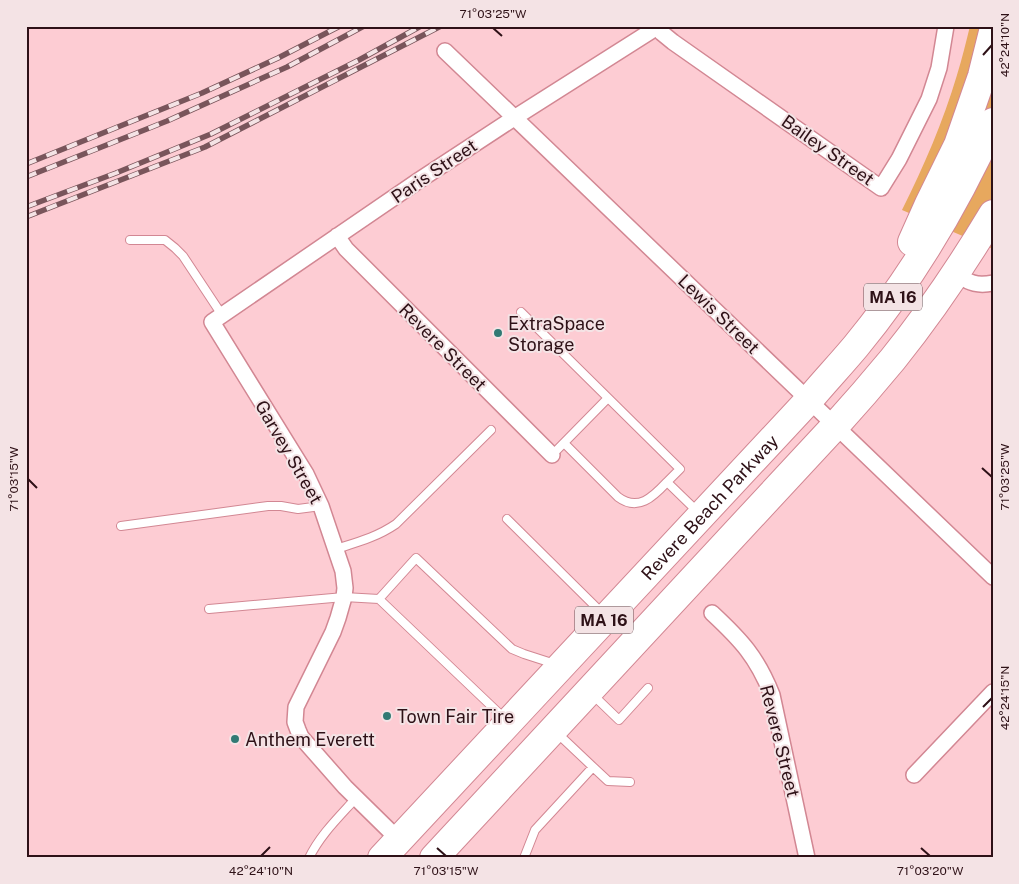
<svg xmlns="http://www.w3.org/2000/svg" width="1019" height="884" font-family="'Public Sans',sans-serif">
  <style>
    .green { fill: #e7a85e }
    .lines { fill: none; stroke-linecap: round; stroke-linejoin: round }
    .lane-casing { stroke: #d28793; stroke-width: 10 }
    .street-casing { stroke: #d28793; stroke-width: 18 }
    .highway-casing { stroke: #d28793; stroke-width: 30 }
    .lane { stroke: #fff; stroke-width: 8 }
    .street { stroke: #fff; stroke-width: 15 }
    .highway { stroke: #fff; stroke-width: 28 }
    .rail-casing { stroke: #79555b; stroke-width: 5.5 }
    .rail { stroke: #f4e3e5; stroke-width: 4; stroke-dasharray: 11; stroke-linecap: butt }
    .ticks { fill: none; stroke: #2e1117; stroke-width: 2 }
    .poi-dot { fill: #317a74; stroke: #f4e3e5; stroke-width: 2 }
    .labels { text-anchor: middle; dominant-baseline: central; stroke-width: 4; stroke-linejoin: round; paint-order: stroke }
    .shield { fill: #f4e3e5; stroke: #695055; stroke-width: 1 }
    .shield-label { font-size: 16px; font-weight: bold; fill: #2e1117 }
    .street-label { font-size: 18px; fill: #2e1117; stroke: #f4e3e5 }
    .poi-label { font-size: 18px; fill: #2e1117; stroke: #f4e3e5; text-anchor: start }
    .neatline { fill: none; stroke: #2e1117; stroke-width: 2 }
    .ticks-label { font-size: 12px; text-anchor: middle; fill: #2e1117 }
  </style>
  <rect width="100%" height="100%" fill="#fdccd3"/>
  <!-- green -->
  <path class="green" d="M970,26H993V249L902,210C924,166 943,122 957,75C962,59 966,42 970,26Z"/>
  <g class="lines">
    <defs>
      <path id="lane" d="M130,240H165L175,248L183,256L222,315
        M521,312L680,469L667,482L698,512
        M564,443L618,497C638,512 653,497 667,482
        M552,455L608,398
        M507,519L603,614
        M121,526L268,506H281L298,509L321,506
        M336,549C358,542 377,537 396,524L491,430
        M379,599L416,558L512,649L524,654L555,664
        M209,609L344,597L379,599L505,719
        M592,694L619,720L648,688
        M556,732L593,767
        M309,858C320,835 339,817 356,798
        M524,858L535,830L593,767L608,781L630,782"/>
      <path id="street" d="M658,27L662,33L673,42L881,188L899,159L929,99L939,68L946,26
        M445,51L993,577
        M337,236L346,249L552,455
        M957,271C966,284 978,286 993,283
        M712,613C741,640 757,657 772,695L807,858
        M914,775L993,692
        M399,840L345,787L301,737L298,730L295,722L296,707L333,632L338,618L344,597L345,588L343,571L321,506L306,474L212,322L418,181L514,118L659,26"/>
      <g id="highway">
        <path d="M912,242L929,204L958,145L982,76L993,32"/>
        <path id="s1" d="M382,858L809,400C824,382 841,364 856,346C912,278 957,202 993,122"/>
        <path d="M434,858L835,426C855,404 874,382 893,359C930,313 963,264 993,214"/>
      </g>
    </defs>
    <!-- lane casing -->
    <use href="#lane" class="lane-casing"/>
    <!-- street casing -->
    <use href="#street" class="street-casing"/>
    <!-- highway casing -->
    <use href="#highway" class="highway-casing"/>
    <!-- lane -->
    <use href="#lane" class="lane"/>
    <!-- street -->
    <use href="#street" class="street"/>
    <!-- highway -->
    <use href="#highway" class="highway"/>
    <defs>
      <path id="rail" d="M26,164L202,93L278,58L340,26
        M26,177L167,121L287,67L364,26
        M26,207L116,173L211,134L359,60L421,26
        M26,217L205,147L441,26"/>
    </defs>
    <!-- rail casing -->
    <use href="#rail" class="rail-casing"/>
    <!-- rail -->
    <use href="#rail" class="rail"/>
  </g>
  <!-- ticks -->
  <path class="ticks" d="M493,28L502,36M983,55L992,45M982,468L992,477M28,479L37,488M983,707L992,698M437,848L446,856M921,848L930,856M261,856L270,847"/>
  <!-- markers -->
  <g class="poi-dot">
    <circle cx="498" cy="333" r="5"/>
    <circle cx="387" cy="716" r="5"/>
    <circle cx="235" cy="739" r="5"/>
  </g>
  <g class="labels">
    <!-- shield labels -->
    <g class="shield">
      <rect x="864" y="283.5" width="58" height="27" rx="4"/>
      <rect x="575" y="606.5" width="58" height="27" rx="4"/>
    </g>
    <g class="shield-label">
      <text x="893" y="297">MA 16</text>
      <text x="604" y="620">MA 16</text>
    </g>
    <!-- street labels -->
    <g class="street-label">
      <text transform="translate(828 150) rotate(35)">Bailey Street</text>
      <text transform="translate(434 171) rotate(-34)">Paris Street</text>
      <text transform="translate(719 314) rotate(44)">Lewis Street</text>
      <text transform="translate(443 347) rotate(45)">Revere Street</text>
      <text transform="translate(289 452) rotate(60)">Garvey Street</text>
      <text stroke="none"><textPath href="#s1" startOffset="480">Revere Beach Parkway</textPath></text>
      <text transform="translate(780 741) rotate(76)">Revere Street</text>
    </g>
    <!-- poi labels -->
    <g class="poi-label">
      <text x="508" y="323">ExtraSpace<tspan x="508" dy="21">Storage</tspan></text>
      <text x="397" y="716">Town Fair Tire</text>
      <text x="245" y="739">Anthem Everett</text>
    </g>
  </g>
  <!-- border -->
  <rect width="1019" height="884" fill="none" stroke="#f4e3e5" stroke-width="55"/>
  <rect x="28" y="28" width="964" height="828" class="neatline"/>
  <g class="ticks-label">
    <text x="493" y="18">71°03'25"W</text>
    <text transform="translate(1005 45) rotate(-90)" y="4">42°24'10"N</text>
    <text transform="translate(1005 477) rotate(-90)" y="4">71°03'25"W</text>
    <text transform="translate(14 479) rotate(-90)" y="4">71°03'15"W</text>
    <text transform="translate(1005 698) rotate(-90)" y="4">42°24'15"N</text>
    <text x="261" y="875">42°24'10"N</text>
    <text x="446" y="875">71°03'15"W</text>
    <text x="930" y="875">71°03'20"W</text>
  </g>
</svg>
